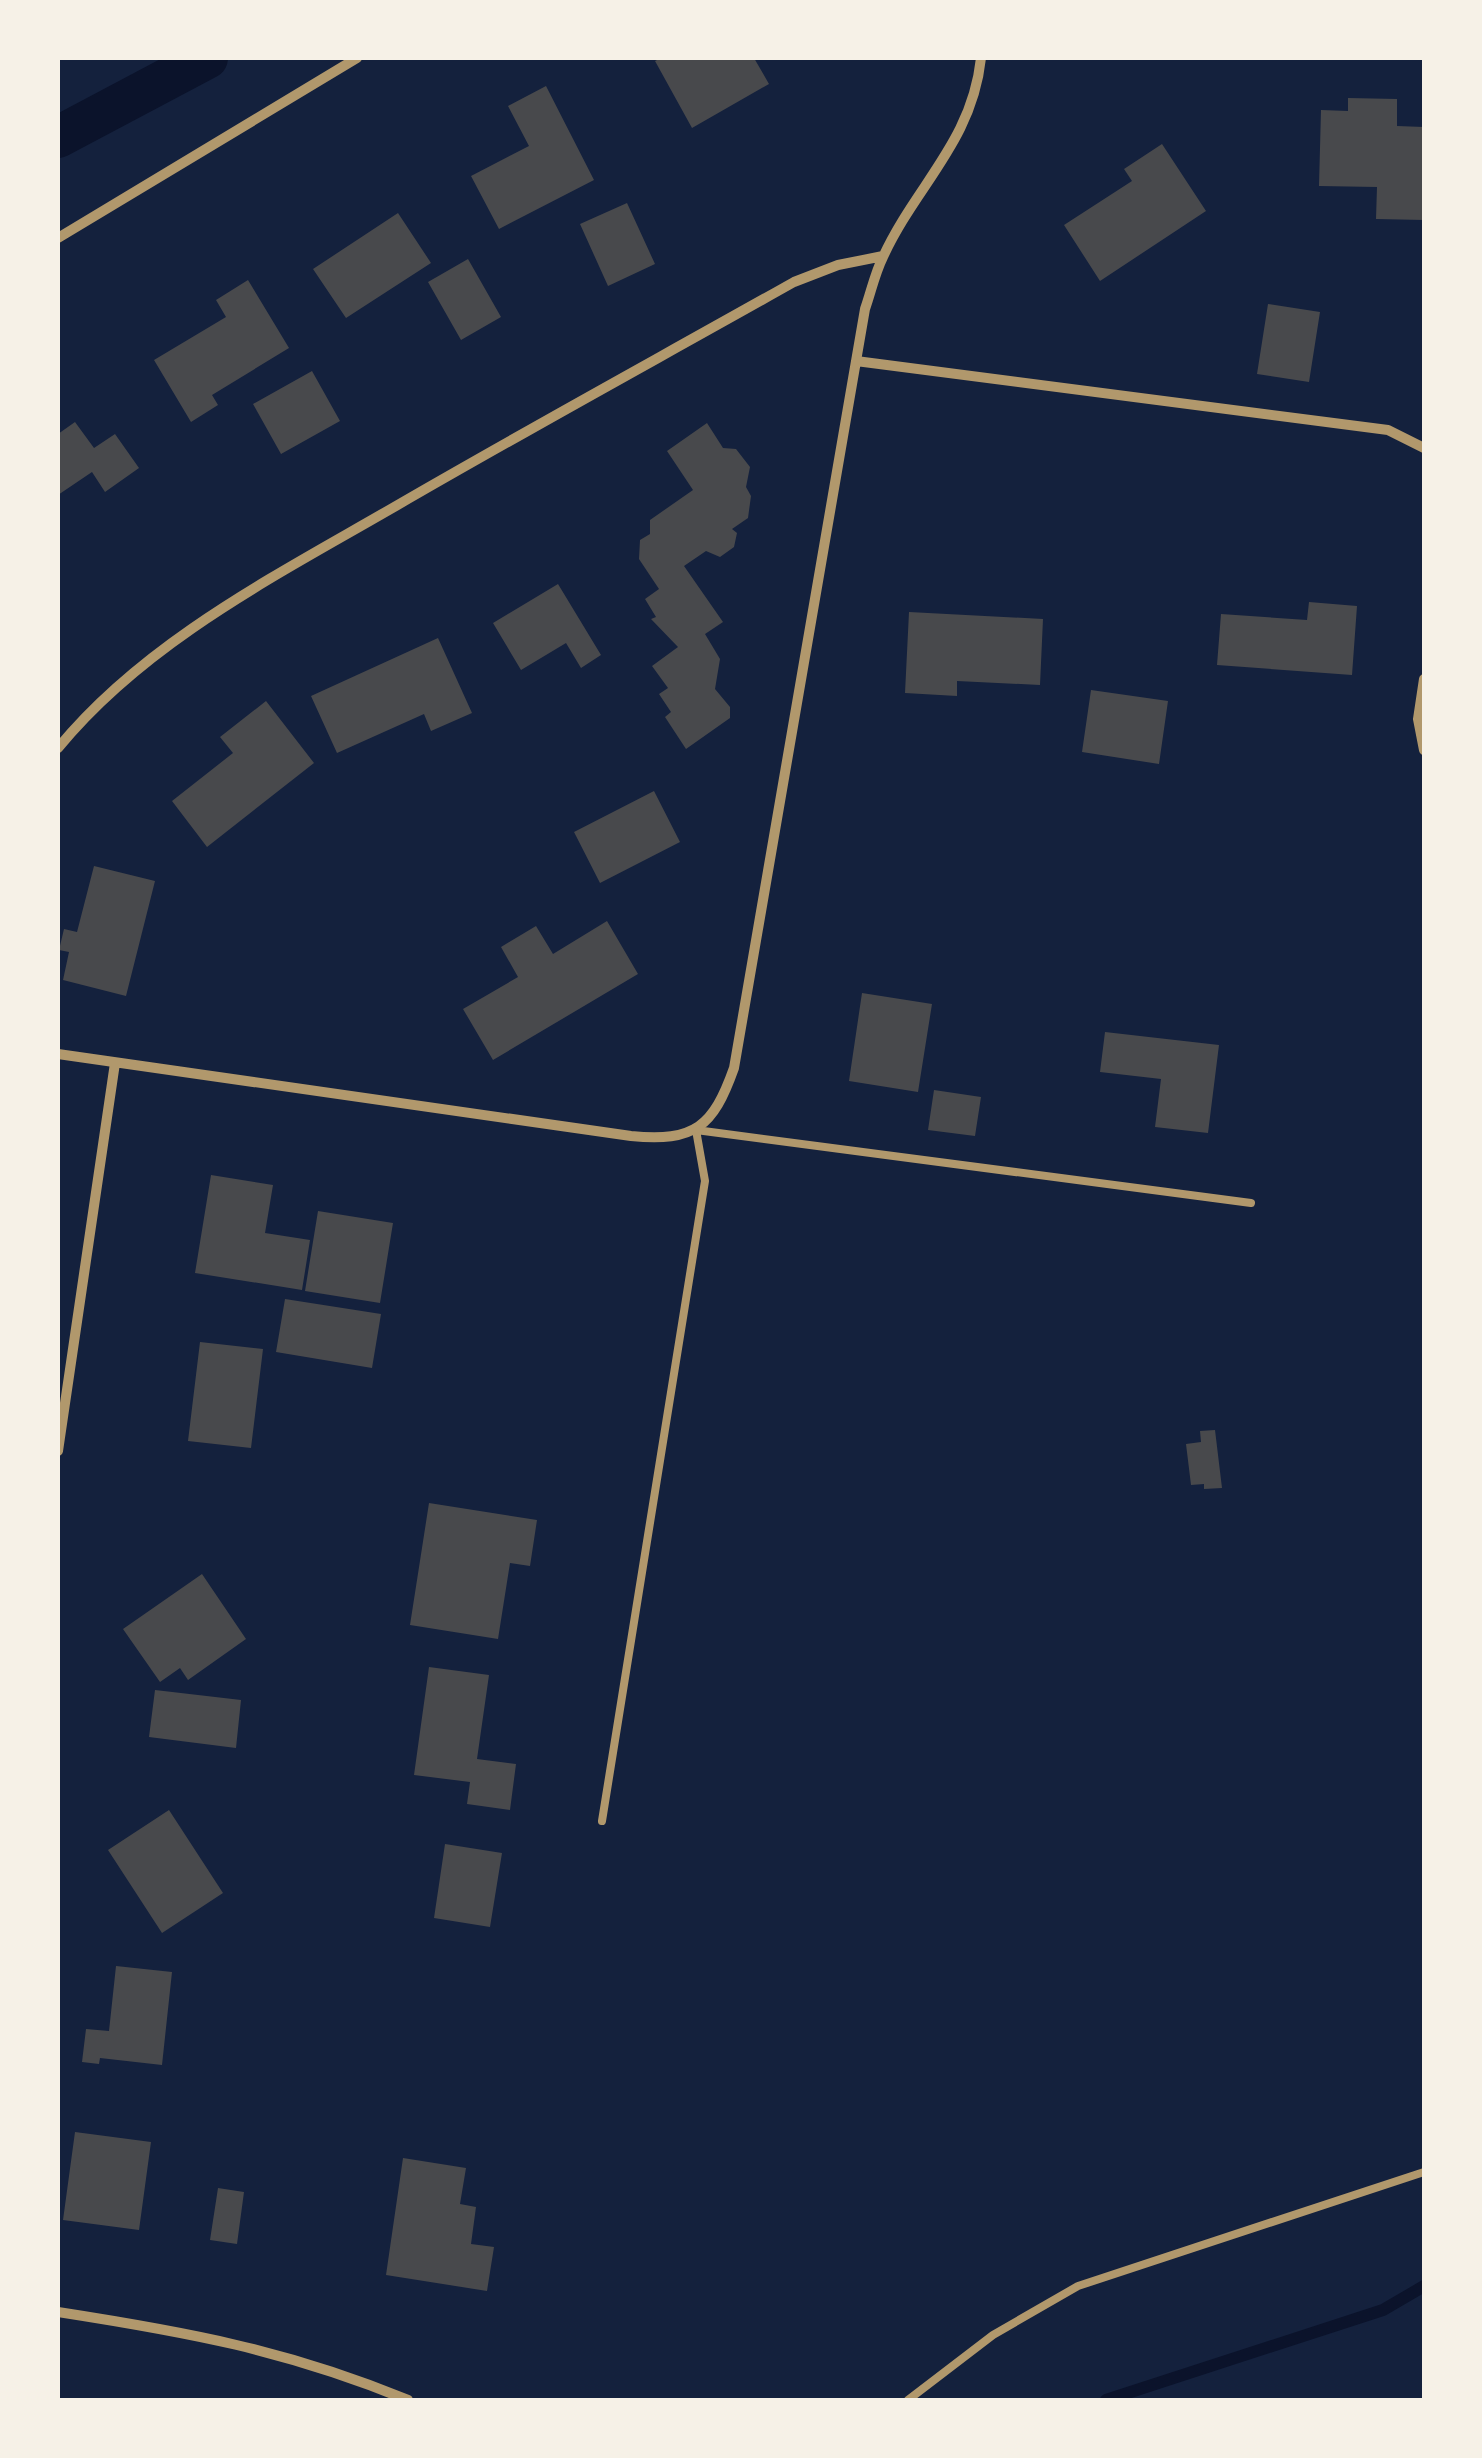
<svg xmlns="http://www.w3.org/2000/svg" width="1482" height="2458" font-family="'Source Serif 4',serif">
  <style>
    .lines { fill: none; stroke-linecap: round; stroke-linejoin: round }
    .stream { stroke: #0b132b; stroke-width: 12 }
    .canal { stroke: #0b132b; stroke-width: 42 }
    .building { fill: #48494c }
    .service { stroke: #b1986c; stroke-width: 8 }
    .minor { stroke: #b1986c; stroke-width: 10 }
  </style>
  <rect width="100%" height="100%" fill="#14213d"/>
  <g class="lines">
    <!-- stream -->
    <path class="stream" d="M1106,2400L1383,2310L1424,2286"/>
    <!-- canal -->
    <path class="canal" d="M58,137L207,58"/>
  </g>
  <!-- building -->
  <path class="building" d="M661,58H754L769,84L692,128L655,61Z
    M546,86L594,180L499,229L471,176L529,146L508,106Z
    M1348,98L1397,99V126L1424,127V220L1376,219L1377,187L1319,186L1321,110L1348,111Z
    M1162,144L1206,211L1100,281L1064,225L1132,181L1124,169Z
    M627,203L655,264L608,286L580,224Z
    M398,213L431,263L346,318L313,269Z
    M468,259L501,317L461,340L428,282Z
    M248,280L289,348L212,395L218,405L191,422L154,360L226,317L216,300Z
    M1268,304L1320,312L1309,382L1257,374Z
    M312,371L340,421L281,454L253,404Z
    M75,422L94,448L115,434L139,468L105,492L92,472L58,495V434Z
    M707,423L723,448L736,449L750,467L746,487L751,496L748,518L732,529L737,533L734,547L720,557L706,551L684,566L723,622L705,634L720,659L715,689L730,707V718L686,749L665,717L671,712L659,694L668,688L652,666L678,647L651,619L656,617L645,599L659,589L639,559L640,540L650,534V520L693,490L667,451Z
    M558,584L601,655L581,668L566,643L521,670L493,623Z
    M1309,602L1357,606L1352,675L1217,665L1221,614L1307,620Z
    M909,612L1043,619L1040,685L957,681V696L905,693Z
    M438,638L472,713L431,731L424,714L337,753L311,696Z
    M1091,690L1168,701L1159,764L1082,752Z
    M266,701L314,763L207,847L172,801L233,753L220,737Z
    M654,791L680,842L600,883L574,832Z
    M94,866L155,881L126,996L63,980L69,952L59,950L64,929L77,932Z
    M607,921L638,974L493,1060L463,1009L518,977L501,947L536,926L553,954Z
    M862,993L932,1004L918,1092L849,1081Z
    M1105,1032L1219,1045L1208,1133L1155,1127L1161,1079L1100,1072Z
    M934,1090L981,1097L975,1136L928,1130Z
    M211,1175L273,1185L265,1233L310,1240L302,1290L195,1273Z
    M318,1211L393,1223L380,1303L305,1291Z
    M285,1299L381,1314L372,1368L276,1352Z
    M200,1342L263,1349L251,1448L188,1441Z
    M1215,1430L1222,1488L1204,1489V1484L1191,1485L1186,1444L1201,1442L1200,1431Z
    M429,1503L537,1520L530,1566L510,1563L498,1639L410,1625Z
    M202,1574L246,1639L188,1680L180,1668L160,1682L123,1629Z
    M429,1667L489,1675L477,1759L516,1764L510,1810L467,1804L470,1782L414,1775Z
    M155,1690L241,1700L236,1748L149,1737Z
    M169,1810L223,1893L162,1933L108,1850Z
    M445,1844L502,1853L490,1927L434,1918Z
    M116,1966L172,1972L162,2065L100,2058L99,2064L82,2062L86,2029L109,2031Z
    M75,2132L151,2142L139,2230L63,2220Z
    M403,2158L466,2168L460,2204L476,2207L471,2244L494,2247L487,2291L386,2275Z
    M218,2188L244,2192L237,2244L210,2240Z"/>
  <g class="lines">
    <!-- service -->
    <path class="service" d="M602,1821L705,1181L696,1130L1251,1203
      M908,2400L993,2335L1078,2286L1424,2172"/>
    <!-- minor -->
    <path class="minor" d="M58,238L357,58
      M856,361L1388,430L1424,448
      M1424,679L1418,719L1424,750
      M58,748C144,643 273,577 389,510C523,432 659,358 794,282L838,265L883,256
      M58,1054L631,1136C695,1142 713,1127 734,1068L865,309C871,292 875,273 883,257C916,185 972,142 981,58
      M58,1451L115,1063
      M58,2312C187,2332 286,2350 408,2400"/>
  </g>
  <!-- border -->
  <rect width="1482" height="2458" fill="none" stroke="#f6f1e7" stroke-width="120"/>
</svg>
